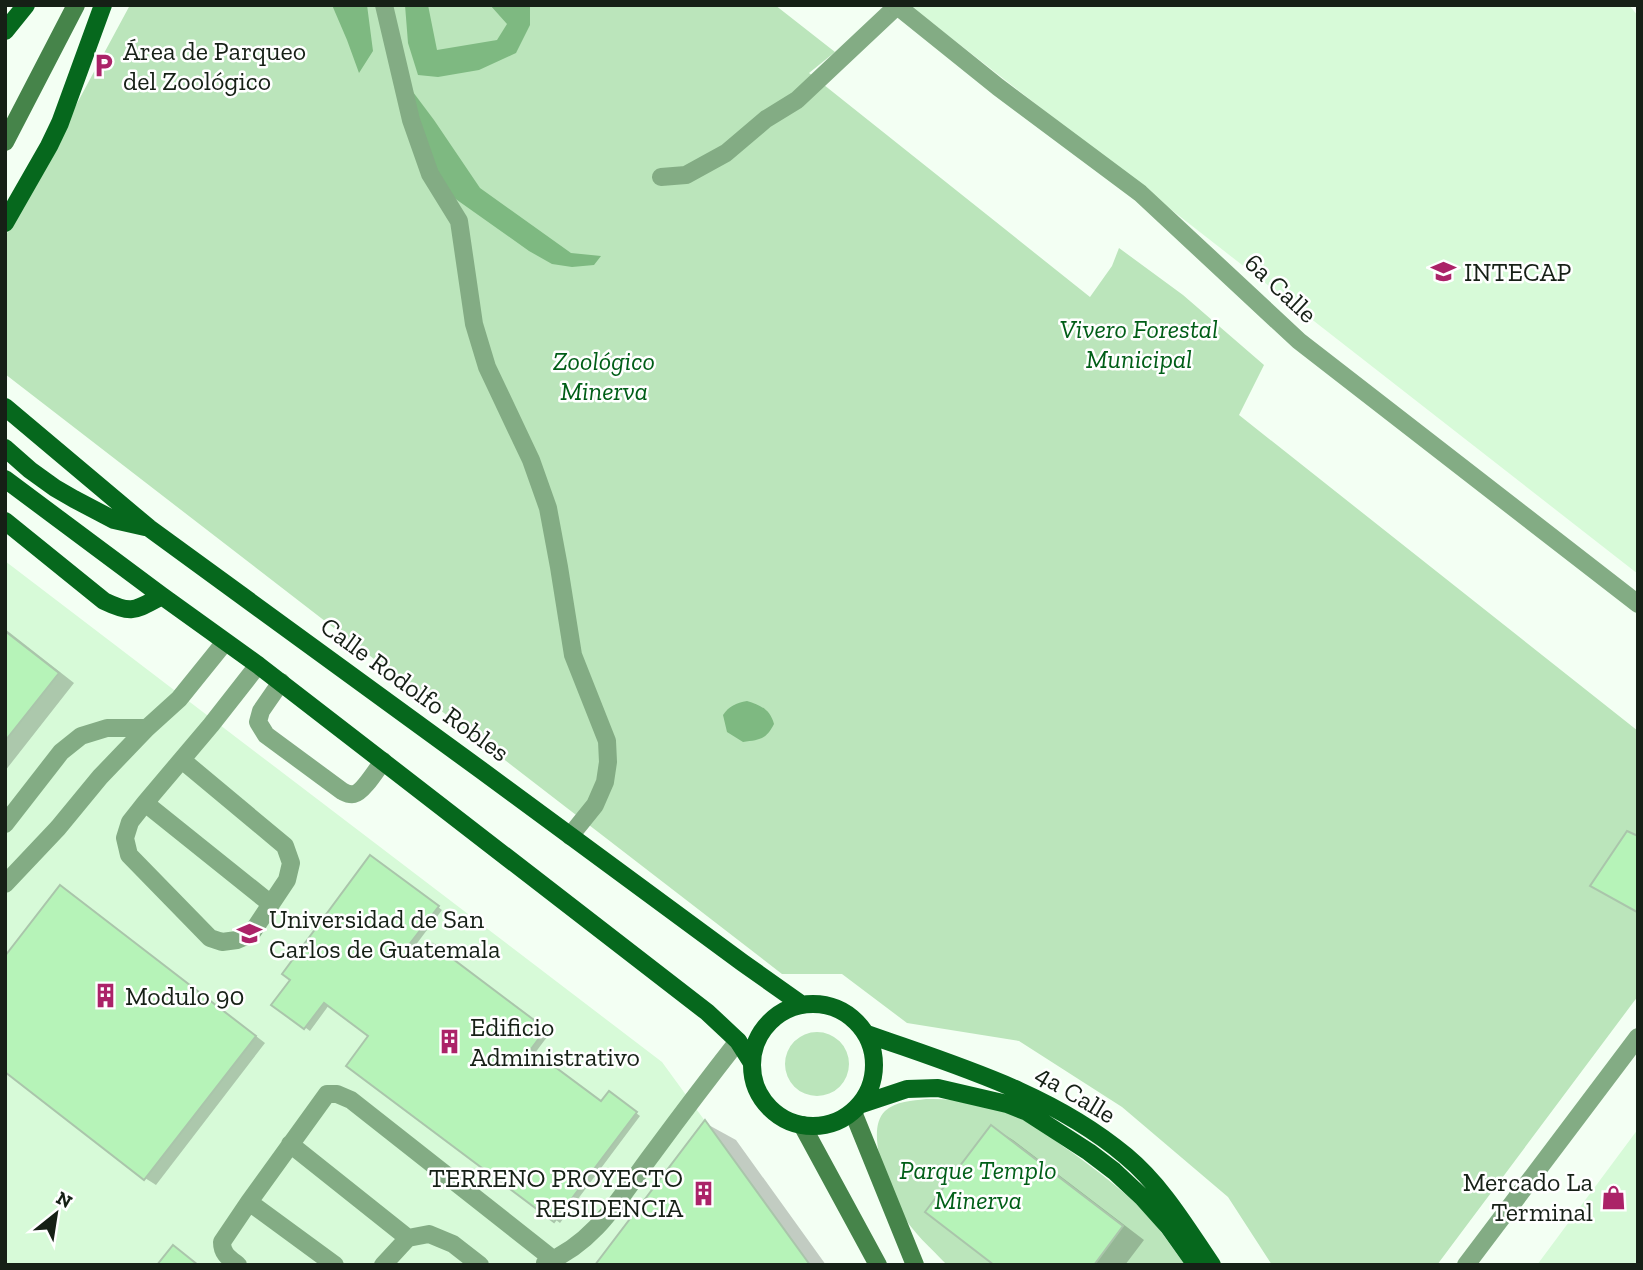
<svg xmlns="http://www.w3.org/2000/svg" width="1643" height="1270" font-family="'Zilla Slab',serif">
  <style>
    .built { fill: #d7fad8 }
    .green { fill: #bbe5bb }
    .water { fill: #7eb981 }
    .shadow { fill: #0003 }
    .building { fill: #b6f3b8; stroke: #aac5ab; stroke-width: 2 }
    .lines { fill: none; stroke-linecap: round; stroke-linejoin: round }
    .service { stroke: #83ac84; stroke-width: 18 }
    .pedestrian { stroke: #83ac84; stroke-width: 18 }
    .minor { stroke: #83ac84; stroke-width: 18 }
    .secondary { stroke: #46844a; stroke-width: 18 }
    .primary { stroke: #06681d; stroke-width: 18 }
    .labels { text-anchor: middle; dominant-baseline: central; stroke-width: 5; stroke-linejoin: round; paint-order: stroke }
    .poi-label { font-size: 26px; fill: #162016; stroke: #fff; text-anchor: start }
    .street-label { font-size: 26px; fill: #162016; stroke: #fff }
    .park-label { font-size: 26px; font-style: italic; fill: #005e17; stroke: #fff }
  </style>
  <rect width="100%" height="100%" fill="#f3fff3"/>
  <!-- built -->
  <path class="built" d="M909,5H1629L1638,16V574Z
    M5,561L662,1062L810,1265H5Z
    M1638,1129V1265H1537Z"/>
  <!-- green -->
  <path class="green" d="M130,5H775L835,52L809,73L1090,297L1112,266L1119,248L1183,295L1264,365L1239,415L1638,731V996L1437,1265H1272L1228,1197L1122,1107L1019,1041L907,1023L842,974H782L5,374V237Z
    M785 1064a32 32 0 1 1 64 0a32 32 0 1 1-64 0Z
    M926,1099C960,1098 995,1105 1025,1121C1041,1129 1055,1141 1070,1151C1100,1173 1132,1196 1156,1225C1166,1238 1175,1252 1185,1265H947C931,1248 912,1232 901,1212C889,1191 864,1131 885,1111C896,1101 912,1101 926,1099Z"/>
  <!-- water -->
  <path class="water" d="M332,5H367L373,51L359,73L347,40Z
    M405,5H428L437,50L497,40L507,24L490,5H530V25L516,53L479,70L438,77L418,75L408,43Z
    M413,92L434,120L480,188L571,253L601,256L594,265L572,267L552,264L529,251L450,195L429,165Z
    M747,701C760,705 770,709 774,724C766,740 759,740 743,742L727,732L723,715C729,706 736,703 747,701Z"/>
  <!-- shadow -->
  <path class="shadow" d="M5,629L74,683L5,771Z
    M375,860L442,910L412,950L424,959L438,949L550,1033L535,1053L602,1103L614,1096L640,1116L560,1223L348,1065L371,1036L329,1005L310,1031L274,1004Z
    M61,887L71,893L265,1043L156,1185L145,1178Z
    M705,1123L736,1140L826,1265H597Z
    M992,1127L1013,1140L1144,1240L1125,1265H997Z"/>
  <!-- building -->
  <path class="building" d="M5,631L59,673L5,741Z
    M1627,831L1638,836L1637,912L1590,886Z
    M370,855L439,906L408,946L423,957L433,944L546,1029L531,1049L601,1101L609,1091L637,1112L554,1222L346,1066L368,1036L324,1003L304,1029L271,1005L290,980L282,974Z
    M60,885L256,1036L144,1180L5,1072V956Z
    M705,1120L810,1265H595Z
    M991,1125L1123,1226L1094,1265H994L925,1212Z
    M173,1245L198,1265H157Z"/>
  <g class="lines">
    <!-- service -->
    <path class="service" d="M384,5L411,120L430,174L459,221L474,324L487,367L531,460L548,508L559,567L573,655L607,741L608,762L605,782L595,805L570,836
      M661,177L686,175L726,153L766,119L797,100L897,6
      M258,665L211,725L145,803L271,904
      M281,682L261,711L258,722L266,735L342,791C346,793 349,795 354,794C363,792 377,769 383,761
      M145,803L130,822L125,838L129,855L210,938L222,942L237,940L251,934L287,880L291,863L285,846L182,760
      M5,824L61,752L81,736L107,728H147
      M5,884L58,828L100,777L147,728L179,699L225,642
      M290,1144L408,1238
      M545,1263C597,1242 621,1195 653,1153C681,1115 709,1078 738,1041
      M238,1265C229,1258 222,1254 222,1242L249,1202
      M335,1265L249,1202L327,1094H337L351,1100L554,1260
      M383,1265L408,1238L429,1234L453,1244L480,1265"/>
    <!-- pedestrian -->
    <path class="pedestrian" d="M1466,1265L1638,1037"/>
    <!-- minor -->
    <path class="minor" d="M896,5L998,87L1140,193L1299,341L1638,604"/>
    <!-- secondary -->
    <path class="secondary" d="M5,142L76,5
      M853,1112L915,1265
      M802,1125L878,1265"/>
    <!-- primary -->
    <path class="primary" d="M5,31L26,5
      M5,223L49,146L60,123L103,5
      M5,407L149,528L481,770L743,963L801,1004
      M5,448L30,470L55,488L74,499L114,520L145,527
      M5,479L162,596L258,665L707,1012L738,1041L752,1063
      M5,521L104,601C133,615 135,610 162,596
      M752 1065a61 61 0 1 1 122 0a61 61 0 1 1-122 0Z
      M867,1034C957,1066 1051,1093 1126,1156C1162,1186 1186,1227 1212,1265
      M859,1105L907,1089L938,1088L1007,1104L1027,1112L1089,1152L1114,1171L1143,1198L1169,1227L1196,1265"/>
  </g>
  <!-- icons -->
  <defs>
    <symbol id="parking-bare" viewBox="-9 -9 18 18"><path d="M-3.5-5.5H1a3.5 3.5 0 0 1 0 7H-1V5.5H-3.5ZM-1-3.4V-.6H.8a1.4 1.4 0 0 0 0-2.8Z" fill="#ab2368" stroke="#fff" stroke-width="2.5" paint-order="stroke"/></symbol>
    <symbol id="school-bare" viewBox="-9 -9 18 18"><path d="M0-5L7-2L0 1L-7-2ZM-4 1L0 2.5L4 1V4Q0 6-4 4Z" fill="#ab2368" stroke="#fff" stroke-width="2.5" paint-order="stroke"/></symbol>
    <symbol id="university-bare" viewBox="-9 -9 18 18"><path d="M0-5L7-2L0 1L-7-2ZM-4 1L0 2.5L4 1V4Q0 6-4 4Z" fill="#ab2368" stroke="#fff" stroke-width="2.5" paint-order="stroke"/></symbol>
    <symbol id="building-bare" viewBox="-9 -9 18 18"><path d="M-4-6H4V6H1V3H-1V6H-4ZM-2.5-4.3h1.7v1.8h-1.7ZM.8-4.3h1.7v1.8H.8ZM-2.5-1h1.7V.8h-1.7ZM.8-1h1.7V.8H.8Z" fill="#ab2368" stroke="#fff" stroke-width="2.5" paint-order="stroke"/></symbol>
    <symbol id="shop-bare" viewBox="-9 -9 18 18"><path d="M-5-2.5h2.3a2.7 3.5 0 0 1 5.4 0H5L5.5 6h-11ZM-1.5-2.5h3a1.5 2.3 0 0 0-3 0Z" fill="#ab2368" stroke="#fff" stroke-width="2.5" paint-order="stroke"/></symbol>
  </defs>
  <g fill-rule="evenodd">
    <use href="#parking-bare" x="86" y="48" width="35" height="35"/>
    <use href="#school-bare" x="1426" y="254" width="35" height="35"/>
    <use href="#university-bare" x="232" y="916" width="35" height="35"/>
    <use href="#building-bare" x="88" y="978" width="35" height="35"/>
    <use href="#building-bare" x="432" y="1024" width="35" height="35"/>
    <use href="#building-bare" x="686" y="1176" width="35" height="35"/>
    <use href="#shop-bare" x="1596" y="1180" width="35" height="35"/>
  </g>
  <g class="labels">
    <!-- poi labels -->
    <g class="poi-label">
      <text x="123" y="51">Área de Parqueo<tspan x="123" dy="30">del Zoológico</tspan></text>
      <text x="1464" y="272">INTECAP</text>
      <text x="269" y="919">Universidad de San<tspan x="269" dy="30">Carlos de Guatemala</tspan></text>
      <text x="125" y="996">Modulo 90</text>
      <text x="470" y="1027">Edificio<tspan x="470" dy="30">Administrativo</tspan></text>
      <text x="683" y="1178" text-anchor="end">TERRENO PROYECTO<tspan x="683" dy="30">RESIDENCIA</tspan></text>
      <text x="1593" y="1182" text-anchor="end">Mercado La<tspan x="1593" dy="30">Terminal</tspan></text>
    </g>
    <!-- street labels -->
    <g class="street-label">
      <text transform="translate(1281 288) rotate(43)">6a Calle</text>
      <text transform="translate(415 689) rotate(36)">Calle Rodolfo Robles</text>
      <text transform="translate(1076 1094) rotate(31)">4a Calle</text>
    </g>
    <!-- park labels -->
    <g class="park-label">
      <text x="1139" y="329">Vivero Forestal<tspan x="1139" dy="30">Municipal</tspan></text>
      <text x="604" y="361">Zoológico<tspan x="604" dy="30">Minerva</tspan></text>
      <text x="978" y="1170">Parque Templo<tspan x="978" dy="30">Minerva</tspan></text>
    </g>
  </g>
  <!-- border -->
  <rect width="1643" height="1270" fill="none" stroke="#162016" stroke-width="14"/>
  <!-- north arrow -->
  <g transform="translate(56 1214) rotate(30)" stroke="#ffffff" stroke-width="5" paint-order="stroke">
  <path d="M0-5L12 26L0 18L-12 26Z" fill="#162016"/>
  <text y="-10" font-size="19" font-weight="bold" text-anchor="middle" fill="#162016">N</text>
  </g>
</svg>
